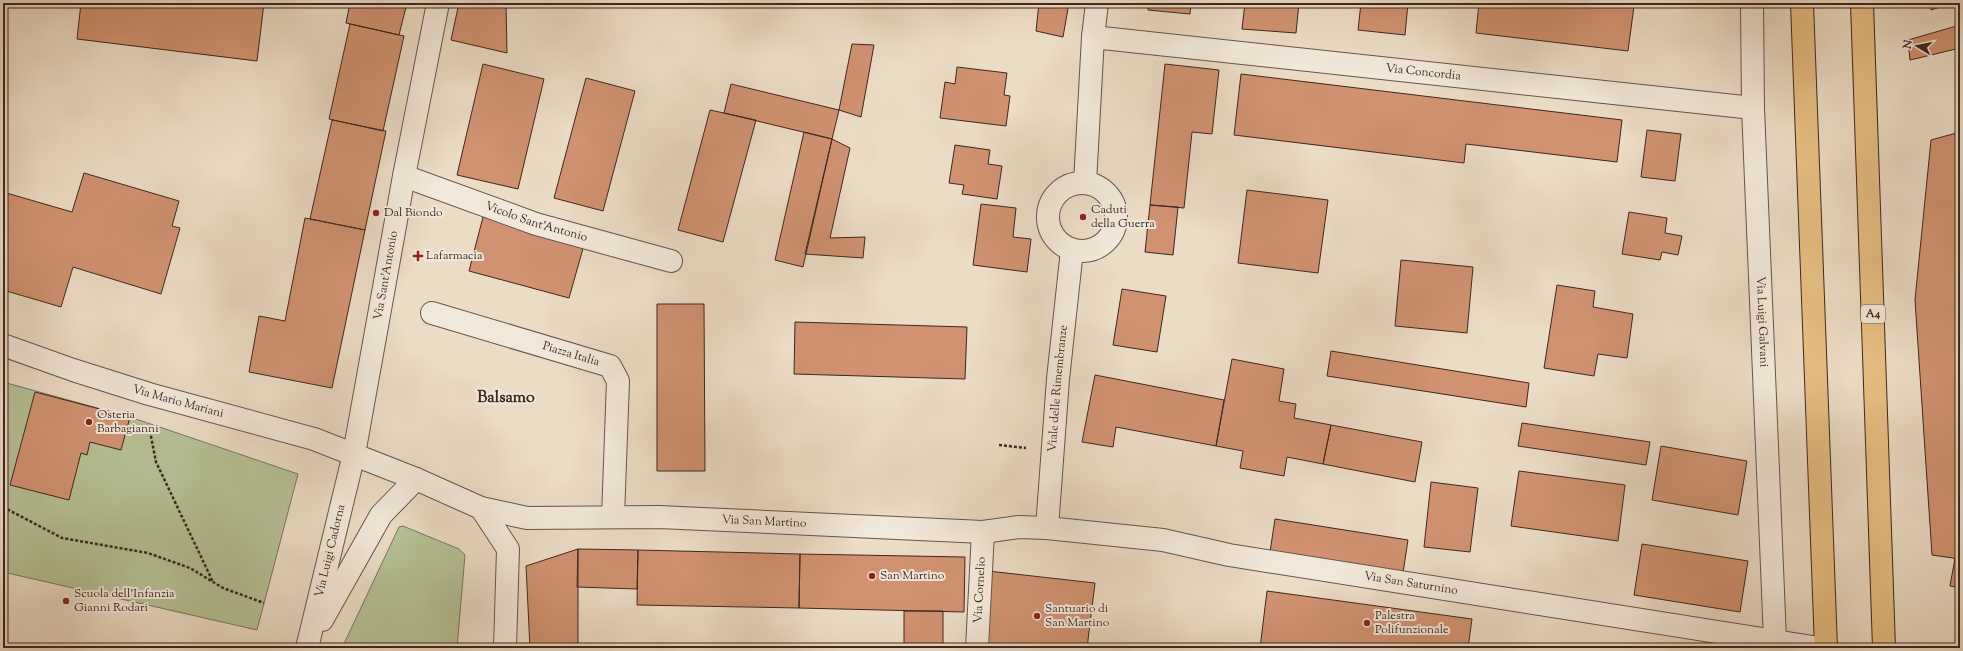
<svg xmlns="http://www.w3.org/2000/svg" width="1963" height="651" font-family="'Sorts Mill Goudy',serif">
  <style>
    .green { fill: #b6c096; stroke: #7a745a }
    .building { fill: #d09271; stroke: #3e271e }
    .lines { fill: none; stroke-linecap: round; stroke-linejoin: round }
    .lane-casing { stroke: #695448; stroke-width: 16 }
    .street-casing { stroke: #695448; stroke-width: 24 }
    .highway-casing { stroke: #3e271e; stroke-width: 24 }
    .path { stroke: #3e271e; stroke-width: 2.5; stroke-dasharray: 3 2; stroke-linecap: butt }
    .lane { stroke: #f2e8d9; stroke-width: 14 }
    .street { stroke: #f2e8d9; stroke-width: 22 }
    .highway { stroke: #e6be82; stroke-width: 22 }
    .poi-dot { fill: #8f2418; stroke: #f2e8d9; stroke-width: 1.5 }
    .labels { text-anchor: middle; dominant-baseline: central; stroke-width: 4; stroke-linejoin: round; paint-order: stroke }
    .shield { fill: #f2e8d9; stroke: #746156; stroke-width: 1 }
    .shield-label { font-size: 11px; font-weight: bold; fill: #3e271e }
    .street-label { font-size: 12px; fill: #3e271e; stroke: #f2e8d9 }
    .poi-label { font-size: 12px; fill: #3e271e; stroke: #f2e8d9; text-anchor: start }
    .district-label { font-size: 16px; font-weight: bold; fill: #3e271e; stroke: #f2e8d9 }
  </style>
  <rect width="100%" height="100%" fill="#ebdcc5"/>
  <filter id="stains"><feTurbulence type="fractalNoise" baseFrequency=".005" numOctaves="4"/><feColorMatrix values="0 0 0 0 .2 0 0 0 0 .09 0 0 0 0 .02 0 0 0 .5 -.17"/></filter>
  <radialGradient id="worn" r=".72"><stop offset=".6" stop-color="#630" stop-opacity="0"/><stop offset="1" stop-color="#630" stop-opacity=".3"/></radialGradient>
  <!-- green -->
  <path class="green" d="M3,382L130,417L298,474L257,630L3,572Z
    M403,526L459,549L465,555L457,648H342L399,527Z"/>
  <!-- building -->
  <path class="building" d="M81,3H264L257,61L77,39Z
    M350,3H407L399,35L346,23Z
    M459,3H582H506L507,53L451,40Z
    M1039,3H1069L1063,37L1036,31Z
    M1148,3H1191L1190,14L1148,10Z
    M1245,3H1299L1296,33L1242,29Z
    M1361,3H1408L1405,35L1358,30Z
    M1479,3H1609L1634,6L1628,51L1476,33Z
    M1931,3H1951L1931,10Z
    M350,24L404,36L383,131L329,119Z
    M1960,25V48L1910,60L1908,40Z
    M852,44L874,45L861,117L839,110Z
    M483,64L544,79L518,189L457,175Z
    M1165,64L1219,70L1212,134L1192,132L1184,208L1150,205Z
    M957,67L1007,73L1004,95L1010,96L1006,126L940,118L945,82L955,84Z
    M1241,74L1622,120L1617,162L1466,144L1464,163L1234,135Z
    M586,78L635,91L603,211L554,198Z
    M731,84L839,110L832,139L724,113Z
    M710,110L756,120L723,242L678,230Z
    M332,120L386,131L365,230L310,219Z
    M1647,130L1681,134L1675,181L1641,177Z
    M804,132L832,139L803,267L775,260Z
    M1960,132V559L1932,555L1915,300L1931,140Z
    M832,139L850,148L830,238L865,237L863,258L805,254Z
    M955,145L990,150L988,164L1002,166L997,199L962,194L964,185L949,183Z
    M84,173L179,201L172,226L180,228L161,294L73,267L61,307L3,290V192L72,212Z
    M1247,190L1328,200L1318,273L1238,263Z
    M981,204L1016,208L1013,237L1031,239L1027,272L973,265Z
    M1150,205L1178,207L1173,255L1145,252Z
    M1629,212L1667,218L1665,233L1682,236L1678,255L1662,252L1660,260L1622,254Z
    M483,217L584,245L569,298L469,271Z
    M305,218L365,230L332,388L249,372L259,316L285,321Z
    M1401,260L1473,267L1467,333L1395,326Z
    M1557,285L1595,291L1593,307L1633,314L1627,358L1598,354L1594,376L1544,368Z
    M1122,289L1166,296L1157,352L1113,345Z
    M657,304H704L705,471H657Z
    M795,322L967,327L965,379L794,374Z
    M1331,351L1529,383L1526,407L1327,376Z
    M1232,359L1284,369L1279,401L1296,404L1294,418L1331,425L1323,464L1287,457L1284,476L1240,468L1243,451L1216,446Z
    M1095,375L1224,400L1216,446L1116,427L1113,447L1082,442Z
    M35,392L130,417L121,450L90,442L87,455L81,453L69,500L10,485Z
    M1522,423L1650,442L1646,465L1518,446Z
    M1331,425L1422,442L1415,482L1323,464Z
    M1661,446L1747,461L1738,515L1652,500Z
    M1519,471L1625,485L1618,541L1511,526Z
    M1431,482L1478,488L1470,552L1424,547Z
    M1275,519L1408,540L1403,573L1270,552Z
    M1642,544L1748,561L1740,612L1634,595Z
    M578,549L638,550L637,589L577,587Z
    M578,549V648H530L526,566Z
    M638,550L800,554L799,608L637,605Z
    M800,554L965,557L964,612L799,608Z
    M1955,558L1960,559V588L1950,586Z
    M988,571L1095,583L1087,648H979Z
    M1267,591L1472,619L1468,648H1260Z
    M904,611H943V648H904Z"/>
  <g class="lines">
    <defs>
      <path id="lane" d="M1725,648L1726,633"/>
      <g id="street">
        <path id="s1" d="M1752,3L1753,108L1775,640"/>
        <path id="s2" d="M1093,37L1753,108"/>
        <path id="s3" d="M404,176L536,224L671,261"/>
        <path d="M1085,183L1093,37L1097,3"/>
        <circle cx="1082" cy="217" r="34"/>
        <path id="s4" d="M432,313L610,366L618,381L613,517"/>
        <path id="s5" d="M3,345L73,370L149,394L314,439L416,479L481,508L527,518L659,517L983,532L1019,527L1047,528L1163,540L1229,555L1819,648"/>
        <path d="M481,508L508,549L505,648"/>
        <path id="s6" d="M1047,528L1058,379L1072,250"/>
        <path d="M322,620L381,515L416,479"/>
        <path id="s7" d="M307,648L354,454L404,176L438,3"/>
        <path id="s8" d="M977,648L983,532"/>
      </g>
      <path id="highway" d="M1802,3L1826,648
        M1862,3L1884,648"/>
    </defs>
    <!-- lane casing -->
    <use href="#lane" class="lane-casing"/>
    <!-- street casing -->
    <use href="#street" class="street-casing"/>
    <!-- highway casing -->
    <use href="#highway" class="highway-casing"/>
    <!-- path -->
    <path class="path" d="M149,426L156,462L213,582
      M999,445L1026,448
      M3,507L62,538L148,553L190,568L223,588L264,603"/>
    <!-- lane -->
    <use href="#lane" class="lane"/>
    <!-- street -->
    <use href="#street" class="street"/>
    <!-- highway -->
    <use href="#highway" class="highway"/>
  </g>
  <!-- markers -->
  <g class="poi-dot">
    <circle cx="376" cy="213" r="4"/>
    <circle cx="1083" cy="217" r="4"/>
    <path d="M416 250h4v4h4v4h-4v4h-4v-4h-4v-4h4z"/>
    <circle cx="89" cy="422" r="4"/>
    <circle cx="872" cy="576" r="4"/>
    <circle cx="66" cy="601" r="4"/>
    <circle cx="1037" cy="616" r="4"/>
    <circle cx="1367" cy="623" r="4"/>
  </g>
  <g class="labels">
    <!-- shield labels -->
    <rect class="shield" x="1861" y="305" width="24" height="18" rx="3"/>
    <g class="shield-label">
      <text x="1873" y="314">A4</text>
    </g>
    <!-- street labels -->
    <g class="street-label">
      <text stroke="none"><textPath href="#s2" startOffset="332">Via Concordia</textPath></text>
      <text stroke="none"><textPath href="#s3" startOffset="140">Vicolo Sant'Antonio</textPath></text>
      <text stroke="none"><textPath href="#s7" startOffset="381">Via Sant'Antonio</textPath></text>
      <text stroke="none"><textPath href="#s1" startOffset="319">Via Luigi Galvani</textPath></text>
      <text stroke="none"><textPath href="#s4" startOffset="145">Piazza Italia</textPath></text>
      <text stroke="none"><textPath href="#s6" startOffset="140">Viale delle Rimembranze</textPath></text>
      <text stroke="none"><textPath href="#s5" startOffset="184">Via Mario Mariani</textPath></text>
      <text stroke="none"><textPath href="#s5" startOffset="790">Via San Martino</textPath></text>
      <text stroke="none"><textPath href="#s7" startOffset="100">Via Luigi Cadorna</textPath></text>
      <text stroke="none"><textPath href="#s5" startOffset="1442">Via San Saturnino</textPath></text>
      <text stroke="none"><textPath href="#s8" startOffset="58">Via Cornelio</textPath></text>
    </g>
    <!-- poi labels -->
    <g class="poi-label">
      <text x="1091" y="210">Caduti<tspan x="1091" dy="14">della Guerra</tspan></text>
      <text x="384" y="213">Dal Biondo</text>
      <text x="426" y="256">Lafarmacia</text>
      <text x="97" y="415">Osteria<tspan x="97" dy="14">Barbagianni</tspan></text>
      <text x="880" y="576">San Martino</text>
      <text x="74" y="594">Scuola dell'Infanzia<tspan x="74" dy="14">Gianni Rodari</tspan></text>
      <text x="1045" y="609">Santuario di<tspan x="1045" dy="14">San Martino</tspan></text>
      <text x="1375" y="616">Palestra<tspan x="1375" dy="14">Polifunzionale</tspan></text>
    </g>
    <!-- district labels -->
    <g class="district-label">
      <text x="506" y="398">Balsamo</text>
    </g>
  </g>
  <!-- margin -->
  <rect width="1963" height="651" fill="none" stroke="#ebdcc5" stroke-width="16"/>
  <rect x="4" y="4" width="1955" height="643" fill="none" stroke="#3e271e" stroke-width="2"/>
  <rect x="8" y="8" width="1947" height="635" fill="none" stroke="#3e271e"/>
  <!-- north arrow -->
  <g transform="translate(1917 46) rotate(280)" stroke="#f2e8d9" stroke-width="3" paint-order="stroke">
  <path d="M0-3L7 15L0 10L-7 15Z" fill="#3e271e"/>
  <text y="-6" font-size="11" font-weight="bold" text-anchor="middle" fill="#3e271e">N</text>
  </g>
  <rect width="100%" height="100%" filter="url(#stains)"/>
  <rect width="100%" height="100%" fill="url(#worn)"/>
</svg>
